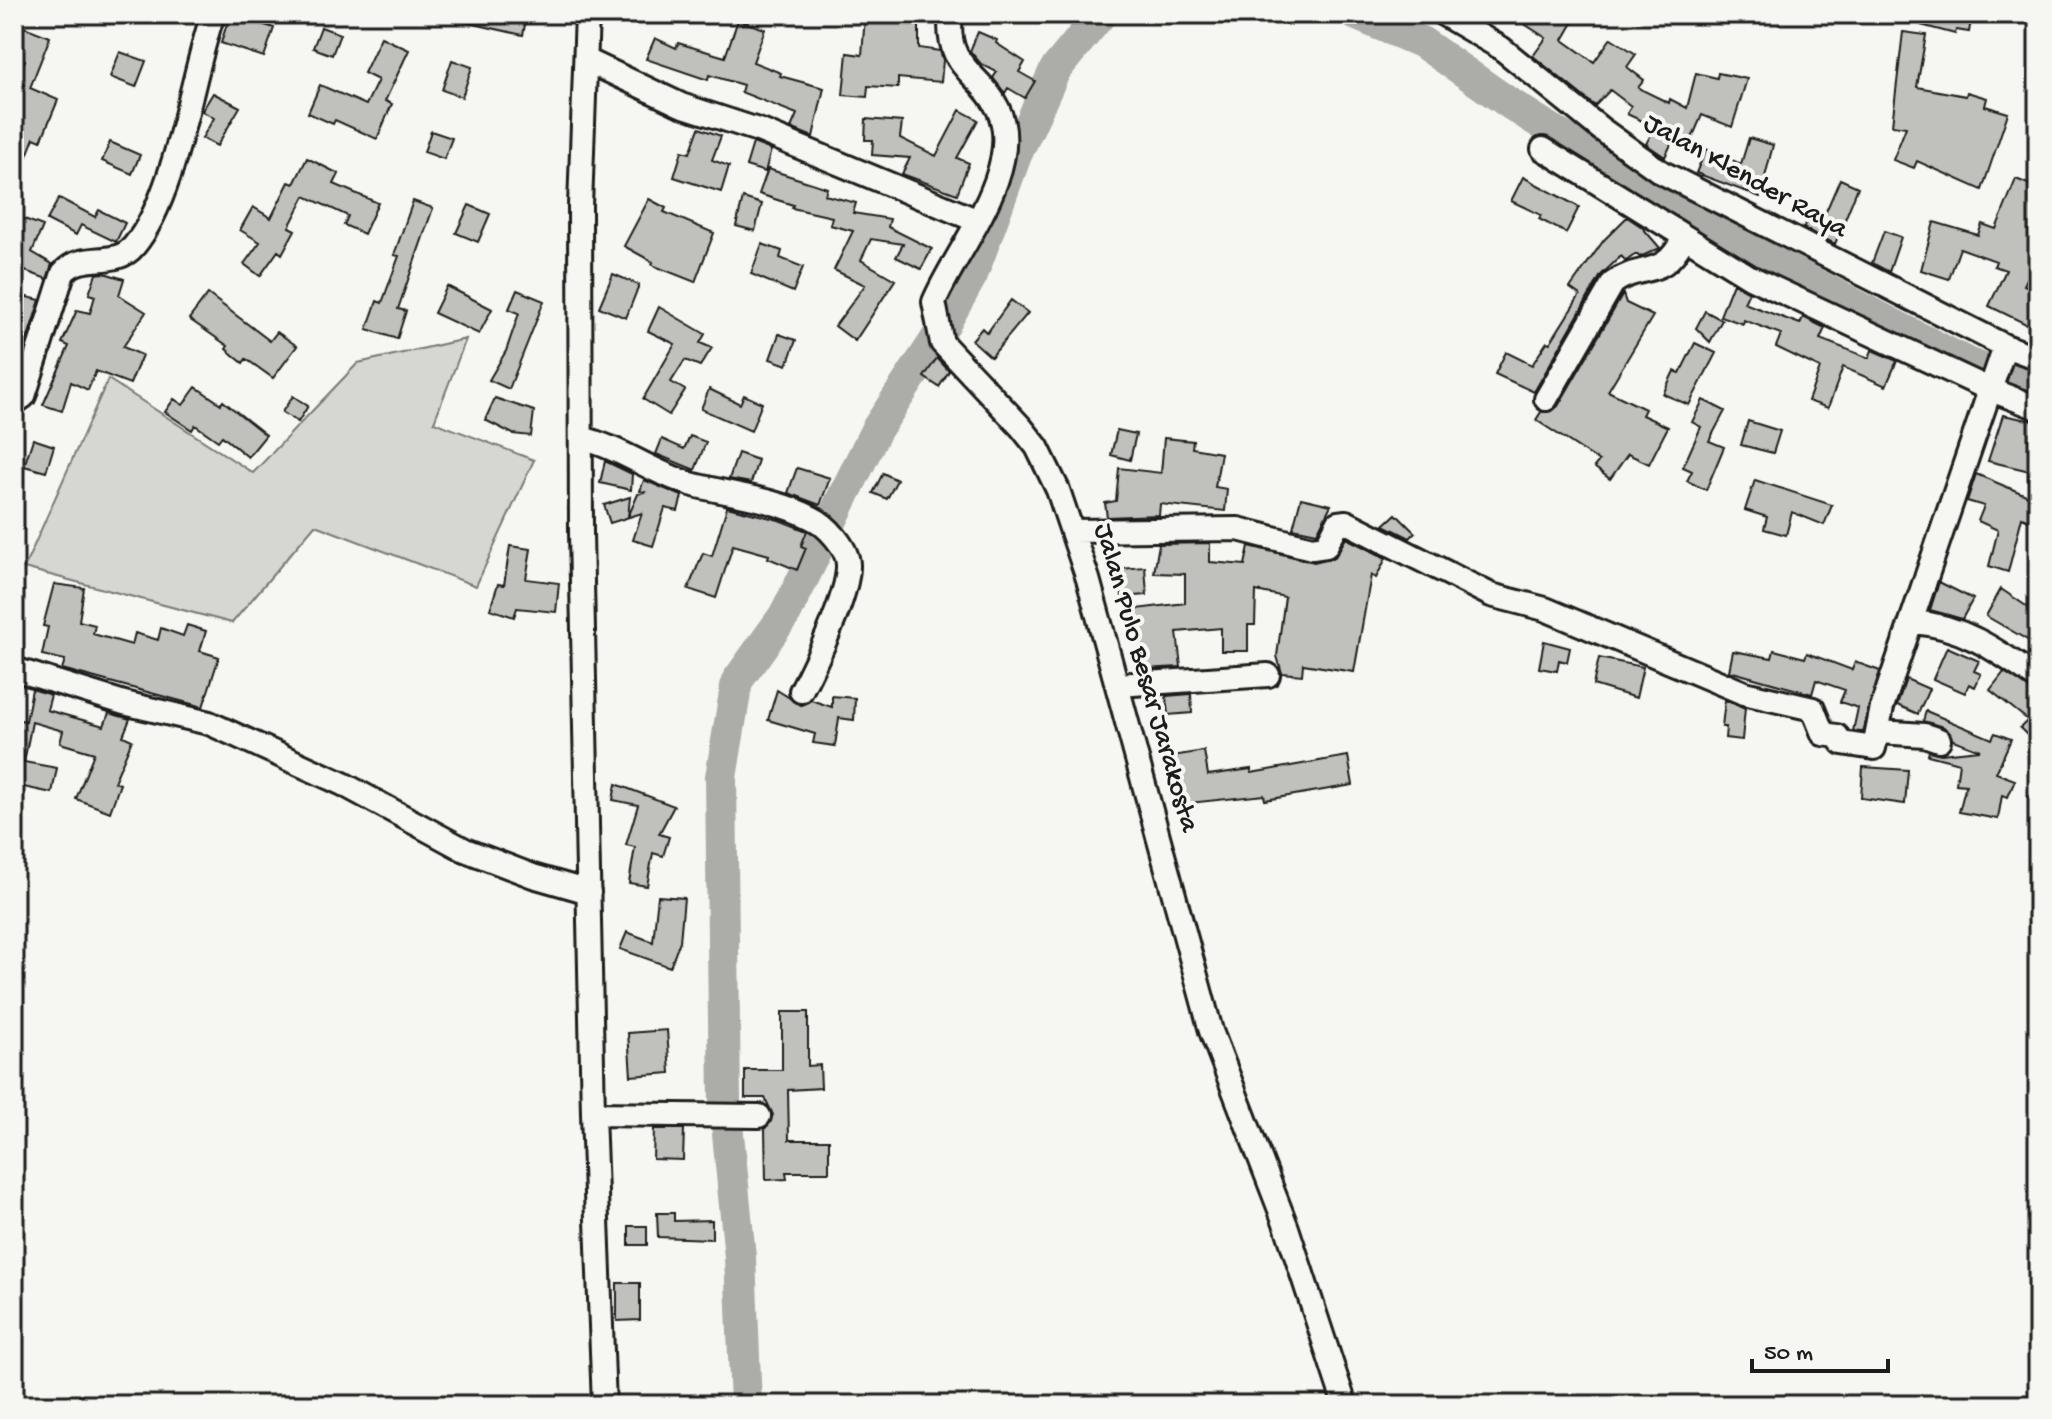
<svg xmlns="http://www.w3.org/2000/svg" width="2052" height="1419" font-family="'Gochi Hand',sans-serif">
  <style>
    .green { fill: #d6d6d2; stroke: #797977; stroke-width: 2 }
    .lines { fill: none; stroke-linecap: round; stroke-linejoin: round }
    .river { stroke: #acaca9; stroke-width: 32 }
    .building { fill: #c0c0bd; stroke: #1c1c1c; stroke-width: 2 }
    .minor-casing { stroke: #1c1c1c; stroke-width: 28 }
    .minor { stroke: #f6f6f2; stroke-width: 22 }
    .labels { text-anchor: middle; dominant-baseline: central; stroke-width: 8; stroke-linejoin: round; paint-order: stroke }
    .street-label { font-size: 28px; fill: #1c1c1c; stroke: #f6f6f2 }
  </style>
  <rect width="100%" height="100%" fill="#f6f6f2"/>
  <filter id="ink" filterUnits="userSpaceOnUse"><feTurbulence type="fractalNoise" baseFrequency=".0125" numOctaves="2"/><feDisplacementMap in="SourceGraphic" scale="16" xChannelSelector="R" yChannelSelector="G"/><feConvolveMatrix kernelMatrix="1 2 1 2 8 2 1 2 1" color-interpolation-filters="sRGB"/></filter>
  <g filter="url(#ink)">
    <!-- green -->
    <path class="green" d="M466,339L434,422L534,460L476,586L315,525L232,623L24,568L108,379L253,473L358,363Z"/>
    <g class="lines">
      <!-- river -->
      <path class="river" d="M1355,14L1423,43L1509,103L1656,196L1746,248L1967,363L2038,390
        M746,1405L740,1257L725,1103L721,777L737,681L786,613L876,430L935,341L972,275L1016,155L1055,70L1101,14"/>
    </g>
    <!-- building -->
    <path class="building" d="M230,14L274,28L264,57L221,43Z
      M460,14H527L523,35L460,21Z
      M892,14H908V20L919,21V48L940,51L943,60L941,82L898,78V88L868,86L867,97L843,95L847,53L862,55L865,16L892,18Z
      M1509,14H1578L1563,40L1594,62L1611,38L1636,54L1627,67L1644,80L1638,88L1669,103L1670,99L1687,108L1696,73L1717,78L1718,73L1747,79L1732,127L1702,115L1690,143L1675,136L1665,157L1646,144L1655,127L1627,114L1631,106L1610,90L1595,106L1533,56L1546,38Z
      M1925,14H1972L1969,32L1956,30L1955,34L1921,25Z
      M738,20L765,29L753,62L781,73L780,76L824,88L813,137L791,128L797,114L741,92L743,85L709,75L708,80L646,59L655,38L676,48L678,43L725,57Z
      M19,25L50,37L30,88L58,100L41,141L34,138L15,186L14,86L25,60L14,56V38Z
      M321,27L340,34L332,55L313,48Z
      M978,32L997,40L996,43L1025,62L1019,72L1035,81L1025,98L1008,88L1005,93L993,78L997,72L981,64L970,51Z
      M1903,32L1926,35L1917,87L1966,96L1967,92L1987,98L1985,106L2008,113L1982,190L1917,161L1914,168L1893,160L1906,127L1892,125Z
      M381,37L409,50L385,101L392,104L377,139L335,120L333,124L308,113L320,85L366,105L378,80L364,73Z
      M120,52L146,61L136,87L110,77Z
      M452,60L472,67L462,97L442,90Z
      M213,93L240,107L217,146L202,138L214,118L202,111Z
      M960,110L978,120L957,158L969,163L957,194L902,174L910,158L872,155L873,140H865L866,119L902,122L900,138L936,156Z
      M699,128L721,136L712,160L729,166L721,192L674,177L682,151L690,153Z
      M431,131L452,138L444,159L424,152Z
      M1749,138L1773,145L1760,197L1696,173L1706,149L1741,164Z
      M110,142L140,155L132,174L102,161Z
      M753,143L771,150L765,172L746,166Z
      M307,158L339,174L334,184L378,203L364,234L344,225L348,216L305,196L289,227L295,230L282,254L278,251L260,276L244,264L260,242L240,230L253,207L271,218L289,182L294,184Z
      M768,169L827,188L825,195L856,203L853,213L890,219L888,227L932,249L921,269L896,257L903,244L871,239L861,260L895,280L855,341L835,326L865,285L834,270L853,231L830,225L832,217L792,208L793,205L759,194Z
      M1523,177L1579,207L1566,233L1539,219L1541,215L1511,201Z
      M1840,179L1858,187L1835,244L1803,228L1809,217L1821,223Z
      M2016,179L2038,188V256L2024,285L2038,291V314L2032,327L1989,306L2006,270L1994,266L1996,261L1960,248L1949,279L1921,270L1934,222L1978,235L1982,224L1996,229Z
      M59,198L95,217L99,210L125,223L116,242L81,225L76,235L47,220Z
      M743,198L762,204L755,231L736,226Z
      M649,199L666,208L664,212L714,233L695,282L652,265L653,262L624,246Z
      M413,201L433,208L398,309L406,311L397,339L367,329L377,301L382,303L399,256L394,255Z
      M469,205L490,214L478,242L456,233Z
      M19,217L43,226L32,252L52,264L47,279L14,267V229Z
      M1627,217L1642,227L1660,248L1640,257L1636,254L1626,261L1621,256L1601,275L1534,392L1495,374L1506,352L1532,365L1547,342L1550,343L1580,295L1570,288L1604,240Z
      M1884,231L1901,237L1889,272L1872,263Z
      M762,244L782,251L780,258L803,267L793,292L751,274Z
      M104,273L124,279L119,295L146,312L123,347L142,355L130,384L96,371L88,390L71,382L62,411L43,405L69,346L62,343L73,319L77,310L90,313L95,296L89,294L96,274Z
      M613,274L639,285L626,318L599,307Z
      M1733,283L1749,292L1744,303L1800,324L1803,317L1825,328L1820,339L1869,358L1872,350L1897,361L1886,386L1843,367L1828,408L1808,401L1820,368L1776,347L1781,334L1744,320L1743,324L1720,316Z
      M447,286L492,309L479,334L434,313Z
      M517,290L544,301L509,389L489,380L506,351L519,313L509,309Z
      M14,294L40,300L14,380Z
      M208,294L270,341L277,332L297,346L273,378L246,359L243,363L226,349L228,346L189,319Z
      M1623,294L1626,303L1653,316L1608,391L1645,409L1642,415L1668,427L1649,464L1628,454L1610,479L1594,467L1599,461L1536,420L1541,412L1552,411L1558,406Z
      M1011,300L1028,313L991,357L972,340L982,328L987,333Z
      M659,307L705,334L700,343L712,348L700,366L685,360L671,382L685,390L669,415L643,399L675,344L648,331Z
      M1705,311L1722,320L1710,342L1696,328Z
      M779,334L796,340L787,365L770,359Z
      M1695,343L1716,353L1689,405L1663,394L1674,371L1680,373Z
      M937,358L949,371L939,387L924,377Z
      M196,387L221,404L223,401L266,435L248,457L222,436L218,441L195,425L192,430L165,412L174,399L183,405Z
      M709,389L740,404L744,395L762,403L751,431L701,409Z
      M293,396L308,406L298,422L282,412Z
      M495,398L534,411L531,436L513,434L485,420Z
      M1703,400L1725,411L1709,441L1724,447L1706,490L1687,481L1692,471L1683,467L1701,427L1692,422Z
      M2003,415L2038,422V473L1988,461Z
      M1748,421L1780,431L1773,453L1741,445Z
      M1117,430L1136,434L1130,460L1111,455Z
      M690,436L706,442L695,470L656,454L662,439L684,449Z
      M1164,438L1193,441L1192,448L1221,453L1215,487L1227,489L1225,511L1160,504L1159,515L1107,517L1105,503L1116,501L1119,468L1161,473Z
      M33,439L54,446L46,472L24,466Z
      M738,453L758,460L751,483L729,479Z
      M605,461L632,474L631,490L600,483Z
      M797,468L830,478L820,505L788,493Z
      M883,473L897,480L887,499L873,493Z
      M1976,474L2038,500V524L2022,517L2008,572L1989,566L1998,530L1978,521L1984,506L1967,501Z
      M644,480L682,496L678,511L665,508L653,546L633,540L642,513L610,523L604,505L630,497L628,517L638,494L644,492L640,491Z
      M1755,480L1832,505L1824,525L1792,512L1786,535L1764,529L1767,517L1745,510Z
      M1301,498L1331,505L1317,533L1293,528Z
      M727,507L779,520L807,531L801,546L806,548L797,570L768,558L769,555L733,545L716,598L688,589L703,553L712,556Z
      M1396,514L1415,533L1410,538L1384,525Z
      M1346,538L1386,558L1376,578L1371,575L1354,672L1303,664L1302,675L1282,673L1277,656L1285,597L1256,591L1255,625H1248V651H1221V628L1177,632L1181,667L1143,669L1136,609L1185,603V574L1154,573L1159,544L1210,543V562L1245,565L1249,546L1314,562L1335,557Z
      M510,546L531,549L526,579L559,583L556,612L517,608L514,617L490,609L498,584L504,585Z
      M1145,567L1147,595L1122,597L1120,569Z
      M1939,582L1973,599L1962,619L1930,610Z
      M54,584L84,588L79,621L95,625L93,634L132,645L135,633L158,640L161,628L183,636L187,625L206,631L200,651L219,657L203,707L62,669L65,660L42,655L48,627L43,626Z
      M2001,589L2038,614V646L1986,616Z
      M1544,641L1570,648L1567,662L1559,660L1557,671L1539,668Z
      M1947,647L1979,661L1974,671L1981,674L1975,687L1969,684L1965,693L1933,679Z
      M1774,650L1805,658L1807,653L1852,670L1855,662L1880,671L1863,732L1853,731L1858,708L1840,702L1845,690L1816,680L1812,694L1729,671L1733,651L1772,658Z
      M1599,658L1643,667L1636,698L1593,685Z
      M2004,672L2038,693V746L2020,728L2028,720L1990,690Z
      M1906,679L1929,689L1918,714L1897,705Z
      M32,689L51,695L47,710L104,726L109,713L130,719L123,736L132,740L114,782L120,784L110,812L76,799L94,753L60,743L63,731L32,722L24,762L57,768L52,793L14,785V719L26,721Z
      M777,690L801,705L811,700L832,707V696L855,698L854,720L839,718L835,746L813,743L815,734L768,720Z
      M1191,694L1192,713L1168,715L1166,696Z
      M1725,700L1745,708L1742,740L1725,738L1726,727H1722Z
      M1926,711L1992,739L1995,733L2011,739L1996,773L2015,780L2008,797L2002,795L1998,819L1959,812L1966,785L1956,784L1959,763L1928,755L1929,751L1941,754L1980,750L1953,740L1944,727L1923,721Z
      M1204,751L1208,775L1251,769V773L1348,756L1353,785L1265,800L1264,795L1180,804L1172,756Z
      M1863,767L1908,770L1905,804L1861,798Z
      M616,784L674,806L659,834L669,837L663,856L653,853L647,886L629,883L635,847L626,845L638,805L613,800Z
      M658,896L684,898L680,941L670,967L620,949L627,932L653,942Z
      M782,1012H808V1066L820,1065L821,1088L788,1090L789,1140H829V1172H786L787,1179L766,1180L765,1129L773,1115L765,1098H745V1070H782Z
      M667,1030L670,1073L631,1076L628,1033Z
      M654,1129H684L683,1160L653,1159Z
      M657,1213H674V1221L712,1220V1239L658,1237Z
      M629,1226H647V1245H629Z
      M617,1283H640V1320L617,1321Z"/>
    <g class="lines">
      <defs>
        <path id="minor" d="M587,14L580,206L581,533L593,1114L604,1405
          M951,14C944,69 980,71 998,109C1026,168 955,251 934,302L942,343L1021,427L1037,447L1058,490L1088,579L1211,1031L1287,1228L1345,1405
          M1443,14L1501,48L1601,129L1661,172L2005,346L2038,358
          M586,60L681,105L761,131L978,221
          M1543,149L1750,277L1991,390L2038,408
          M1546,399L1613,283C1643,262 1663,280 1683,239
          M14,403L24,396L63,273C82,250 115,269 134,246C176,196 191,78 213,14
          M581,438C622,448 656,475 694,485C733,495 776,499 812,518C827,525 848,548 848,565C849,594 815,664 801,691
          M1072,531L1238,529L1312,548L1326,546L1338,523L1346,522L1491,595L1545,609L1744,693L1813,709L1823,734L1837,736L1842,743L1874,748L1882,707L2005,346
          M1912,622C1962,625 1998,651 2038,679
          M14,669L124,703L209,723L343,784L465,850L533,876L589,892
          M1118,685L1268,675
          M1880,732L1924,735L1939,740
          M593,1114L759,1116"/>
      </defs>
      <!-- minor casing -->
      <use href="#minor" class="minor-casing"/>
      <!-- minor -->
      <use href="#minor" class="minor"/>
    </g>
  </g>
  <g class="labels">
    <!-- street labels -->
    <g class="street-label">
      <text transform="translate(1745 177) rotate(29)">Jalan Klender Raya</text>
      <text transform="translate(1145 678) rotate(74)">Jalan Pulo Besar Jarakosta</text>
    </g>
  </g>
  <!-- margin -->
  <rect width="2052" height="1419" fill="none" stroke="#f6f6f2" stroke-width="48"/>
  <rect x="24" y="24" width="2004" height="1371" fill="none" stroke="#1c1c1c" stroke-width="3" filter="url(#ink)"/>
  <!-- scale -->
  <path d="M1752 1359v12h136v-12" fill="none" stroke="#1c1c1c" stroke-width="4"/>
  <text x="1764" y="1359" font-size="24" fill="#1c1c1c" stroke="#f6f6f2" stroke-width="6" paint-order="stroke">50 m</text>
</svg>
